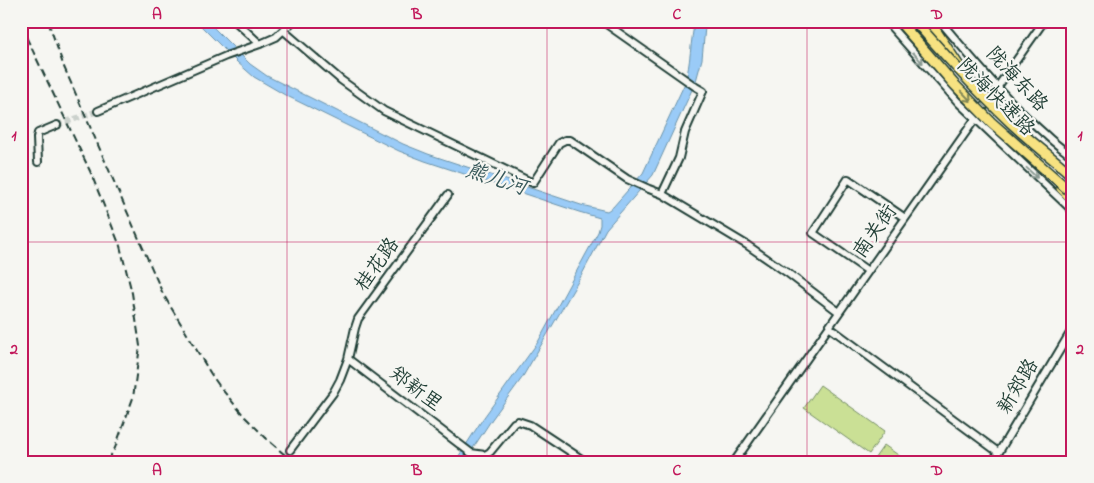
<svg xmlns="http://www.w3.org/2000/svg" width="1094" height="483" font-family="'Indie Flower','LXGW WenKai TC',sans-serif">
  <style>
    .green { fill: #cae095; stroke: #748e64 }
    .water { fill: #9acbf7; stroke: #6992a9 }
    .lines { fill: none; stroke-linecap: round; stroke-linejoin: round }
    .minor-tunnel { stroke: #cbd1cc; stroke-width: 6; stroke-dasharray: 6 3; stroke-linecap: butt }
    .minor-casing { stroke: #1f3d34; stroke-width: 10 }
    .highway-casing { stroke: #1f3d34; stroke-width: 12 }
    .minor { stroke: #f6f6f2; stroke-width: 6 }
    .highway { stroke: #f7e281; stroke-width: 9 }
    .rail { stroke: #1f3d34; stroke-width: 2; stroke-dasharray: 8 4; stroke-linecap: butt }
    .highway-bridge-casing { stroke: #1f3d34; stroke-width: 12; stroke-linecap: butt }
    .highway-bridge { stroke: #f7e281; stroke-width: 9 }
    .oneway { stroke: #8a9a93 }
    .oneway2 { stroke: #808757 }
    .grid { fill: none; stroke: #c2185b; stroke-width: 1; stroke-opacity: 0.55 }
    .labels { text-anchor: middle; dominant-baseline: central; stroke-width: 4.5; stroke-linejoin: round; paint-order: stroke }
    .street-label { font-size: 20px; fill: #1f3d34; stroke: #f6f6f2 }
    .water-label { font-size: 21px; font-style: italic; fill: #38595b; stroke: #f6f6f2 }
    .neatline { fill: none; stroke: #c2185b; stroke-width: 2 }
    .grid-label { font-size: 16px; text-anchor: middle; font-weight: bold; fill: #c2185b }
  </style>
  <rect width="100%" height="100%" fill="#f6f6f2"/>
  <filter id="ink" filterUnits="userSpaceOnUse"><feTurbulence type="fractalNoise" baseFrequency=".02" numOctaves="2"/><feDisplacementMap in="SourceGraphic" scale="10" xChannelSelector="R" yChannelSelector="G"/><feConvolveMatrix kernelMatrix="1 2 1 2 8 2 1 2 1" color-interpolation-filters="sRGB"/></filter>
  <g filter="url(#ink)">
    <!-- green -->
    <path class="green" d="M820,385L885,431L869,454L804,408Z
      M884,445L908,462H872Z"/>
    <!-- water -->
    <path class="water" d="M196,21H207L250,64L267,76L403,144L428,154L581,205L607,211L613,207L643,173L685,83C691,63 690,42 695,21H707L705,27L702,59L696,81L653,175L606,229L580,278L522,378L492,419L464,462H455L482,420L538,342L598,232L600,225V218L579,212L425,161L399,151L285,95L254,77L237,62Z"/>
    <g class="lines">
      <!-- minor-tunnel -->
      <path class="minor-tunnel" d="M57,125L98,111
        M280,461L290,450"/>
      <defs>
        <path id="minor" d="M235,21L260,44
          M602,21L696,87L703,91L685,132L679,158L662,194
          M886,21L958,102L1073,211
          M940,21C973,60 1007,101 1046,135C1054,143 1064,150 1073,157
          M284,31L341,80L384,111L533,183L559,143L565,140H570L627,179L649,189L662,194L747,245L789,274L839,312
          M98,111L226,56L260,44L276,37L293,21
          M38,162L37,138L38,133L57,125
          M868,271L813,233L848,179L905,218
          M829,327L998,452
          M348,359L471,453L485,455L490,452L514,423L518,421L530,425L586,462
          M290,450L333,393L340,380L348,359L355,328L358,319L448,195
          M279,462L280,461
          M734,462L1044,21
          M993,462L1073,328"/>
        <path id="highway" d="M928,21L934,28L959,66
          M1061,188L1073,200"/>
      </defs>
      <!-- minor casing -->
      <use href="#minor" class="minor-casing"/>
      <!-- highway casing -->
      <use href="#highway" class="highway-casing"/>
      <!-- minor -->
      <use href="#minor" class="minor"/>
      <!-- highway -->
      <use href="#highway" class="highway"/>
      <!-- rail -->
      <path class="rail" d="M48,21L64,67L163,294L211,374L220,387L245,417L268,440L293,462
        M21,26L90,171L120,246L132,293L140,346L133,398L115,448L107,462"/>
      <defs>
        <path id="highway-bridge" d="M899,21L954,84L991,122L1073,194
          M915,21C949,60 984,99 1022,133C1039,148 1056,161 1073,176"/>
      </defs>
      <!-- highway-bridge casing -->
      <use href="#highway-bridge" class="highway-bridge-casing"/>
      <!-- highway-bridge -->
      <use href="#highway-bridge" class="highway-bridge"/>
    </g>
    <!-- one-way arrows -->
    <defs><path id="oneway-shaft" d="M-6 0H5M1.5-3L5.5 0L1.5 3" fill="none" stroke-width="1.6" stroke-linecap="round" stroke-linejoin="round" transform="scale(1.25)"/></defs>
    <g class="oneway">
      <use href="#oneway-shaft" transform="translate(918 58) rotate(48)"/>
      <use href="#oneway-shaft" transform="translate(1032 173) rotate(43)"/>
    </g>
    <use class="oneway2" href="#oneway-shaft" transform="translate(966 96) rotate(46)"/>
  </g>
  <!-- grid -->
  <path class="grid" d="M287,21V462M547,21V462M807,21V462M21,242H1073"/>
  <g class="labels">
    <!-- street labels -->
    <g class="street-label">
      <text transform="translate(1016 80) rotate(47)">陇海东路</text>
      <text transform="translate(995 98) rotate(45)">陇海快速路</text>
      <text transform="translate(876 232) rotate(-55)">南关街</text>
      <text transform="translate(378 265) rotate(-54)">桂花路</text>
      <text transform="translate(1019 387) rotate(-59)">新郑路</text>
      <text transform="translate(415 390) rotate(37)">郑新里</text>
    </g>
    <!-- water labels -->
    <g class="water-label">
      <text transform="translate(496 180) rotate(18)">熊儿河</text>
    </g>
  </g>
  <!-- margin -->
  <rect width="1094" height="483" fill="none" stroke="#f6f6f2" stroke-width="55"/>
  <rect x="28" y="28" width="1038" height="428" class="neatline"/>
  <g class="grid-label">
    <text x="157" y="19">A</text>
    <text x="417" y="19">B</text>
    <text x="677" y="19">C</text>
    <text x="937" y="19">D</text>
    <text x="14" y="140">1</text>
    <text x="1080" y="140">1</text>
    <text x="14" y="354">2</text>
    <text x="1080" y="354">2</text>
    <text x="157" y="475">A</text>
    <text x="417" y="475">B</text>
    <text x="677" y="475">C</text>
    <text x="937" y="475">D</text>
  </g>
</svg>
